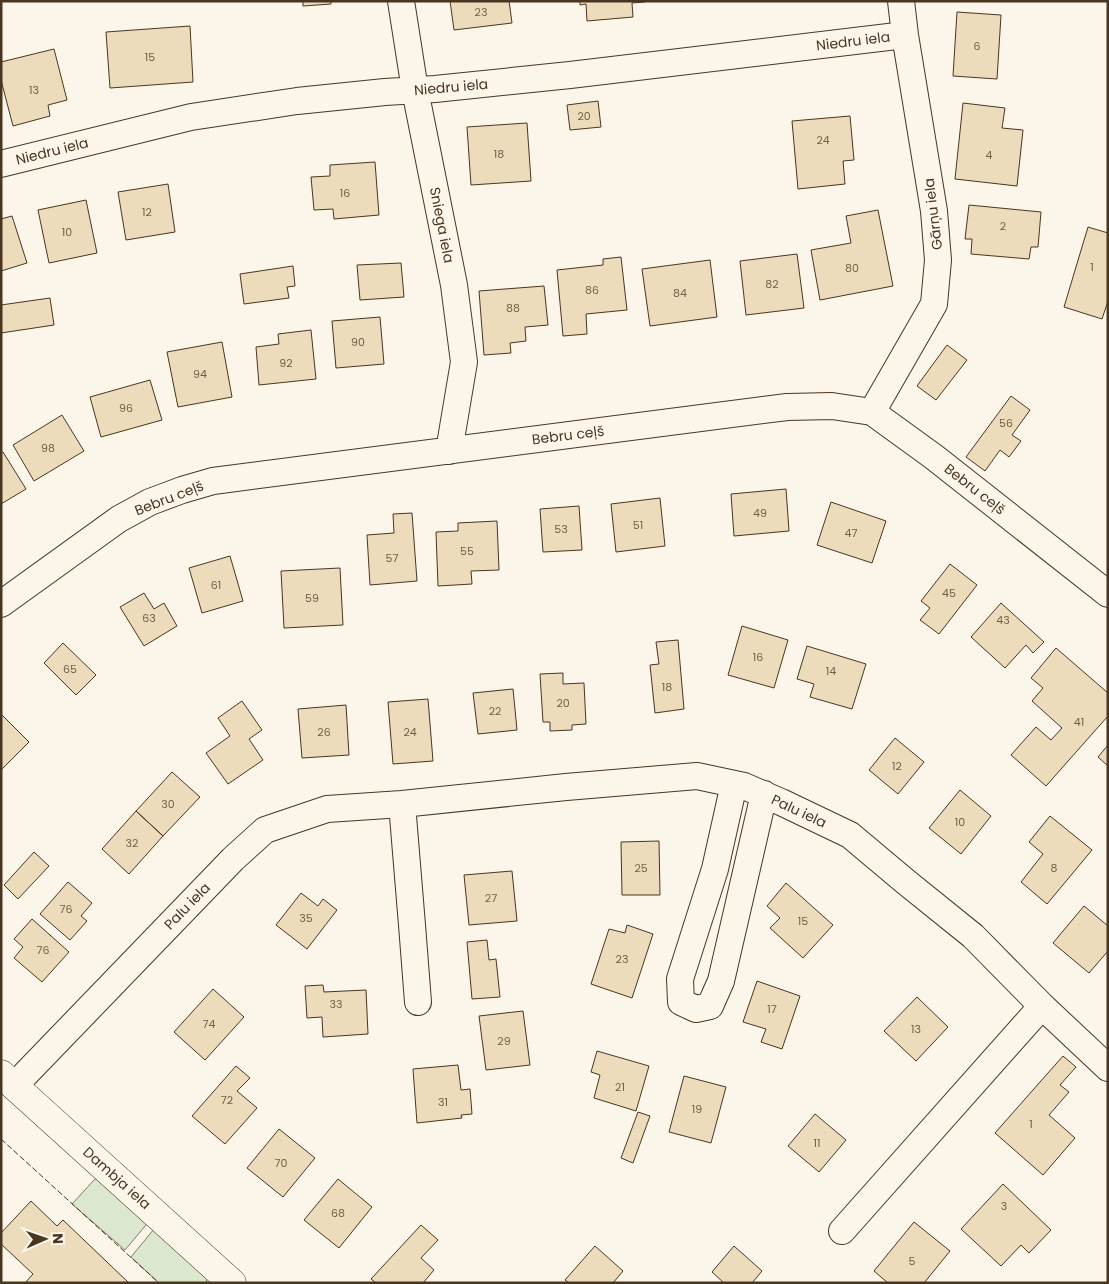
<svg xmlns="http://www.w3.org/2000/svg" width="1109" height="1284" font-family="Poppins,sans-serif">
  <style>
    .green { fill: #dce7d0; stroke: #887966 }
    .building { fill: #ecdcbc; stroke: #4a3520 }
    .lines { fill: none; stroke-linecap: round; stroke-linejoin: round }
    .street-casing { stroke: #4a3520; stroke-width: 28 }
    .secondary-casing { stroke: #4a3520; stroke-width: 29 }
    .street { stroke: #fbf6e9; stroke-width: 26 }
    .secondary { stroke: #fbf6e9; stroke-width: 28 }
    .fence { stroke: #4a3520; stroke-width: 1; stroke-dasharray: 6 2.5; stroke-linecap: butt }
    .labels { text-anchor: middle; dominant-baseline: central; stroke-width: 4; stroke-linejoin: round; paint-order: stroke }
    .number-label { font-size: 11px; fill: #725f47 }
    .street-label { font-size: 14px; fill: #4a3520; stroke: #fbf6e9 }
  </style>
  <rect width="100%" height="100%" fill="#fbf6e9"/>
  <!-- green -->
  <path class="green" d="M100,1177L147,1220L146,1225L125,1250L72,1204L95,1179Z
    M154,1229L208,1276L206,1283H159L131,1257Z"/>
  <!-- building -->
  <path class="building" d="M303,1H331V4L303,6Z
    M450,1H509L512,23L454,30Z
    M580,1H645V2L632,3L633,17L587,21L586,4L580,5Z
    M957,12L1001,15L997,79L953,76Z
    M190,26L193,82L110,88L106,32Z
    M54,49L67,100L48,105L50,116L13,126L1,80V62Z
    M598,101L601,127L570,130L567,105Z
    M963,103L1005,108L1002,128L1023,130L1017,186L955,179Z
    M850,116L854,160L843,161L845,184L798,189L792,121Z
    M527,123L531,181L471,185L467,127Z
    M375,162L379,215L334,219L333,209L314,210L311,177L330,176V165Z
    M168,184L175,232L126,240L118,192Z
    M86,200L97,253L49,263L38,210Z
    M969,205L1041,212L1038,247H1031L1029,259L971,254L972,239H965Z
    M878,210L893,286L820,300L811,250L851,243L846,216Z
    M12,216L27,263L1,271V219Z
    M1088,227L1108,233V301L1102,319L1064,307Z
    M797,254L804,308L746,315L740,261Z
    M621,257L627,310L586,314L587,334L563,336L557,270L603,265V259Z
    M710,260L717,317L650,326L642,269Z
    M401,263L404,297L360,300L357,265Z
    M293,266L295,286L287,287L289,298L244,304L240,274Z
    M544,286L548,325L525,327L526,341L510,343L511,353L484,355L479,291Z
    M50,298L54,325L1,333V305Z
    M380,317L384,364L336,368L332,321Z
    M311,330L316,379L259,385L256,347L279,344L278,334Z
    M222,342L232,397L178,407L167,352Z
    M947,345L967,360L936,400L917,386Z
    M150,380L162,420L101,437L90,397Z
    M1011,396L1030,410L1012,435L1021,441L1009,457L1000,450L985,471L966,457Z
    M62,415L84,451L34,481L13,445Z
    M3,452L26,489L1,504V453Z
    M786,489L789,531L734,536L731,494Z
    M660,498L665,546L616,552L611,504Z
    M831,502L886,521L872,563L817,545Z
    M579,506L582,550L543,552L540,509Z
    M412,513L417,581L370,585L367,535L394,533L393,514Z
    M497,521L499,570L471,571L472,584L438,586L436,532L458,531V523Z
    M230,556L243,601L202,613L189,568Z
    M950,564L977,585L939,634L920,620L930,608L921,601Z
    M340,568L343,625L284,628L281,571Z
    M144,593L154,609L164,603L177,626L144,646L120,607Z
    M1001,603L1044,642L1033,653L1026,645L1005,668L971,637Z
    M742,626L788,640L774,688L728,675Z
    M678,640L684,709L655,713L650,665L659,664L656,642Z
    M63,643L96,675L76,695L44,663Z
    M807,646L866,664L852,709L810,697L814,684L797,679Z
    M1056,648L1108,693V716L1046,786L1011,755L1036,727L1051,740L1062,728L1032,701L1043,688L1031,678Z
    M563,673V684L584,683L586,724L572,725V730L550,731V722H543L540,674Z
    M513,689L517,730L478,734L473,693Z
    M428,699L433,761L393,764L388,702Z
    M242,701L262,730L249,739L263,760L228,784L206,753L230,736L218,718Z
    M346,705L349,755L302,758L298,709Z
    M1,714L29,742L1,770Z
    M895,738L924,762L898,794L869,770Z
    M1108,745V766L1098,757Z
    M172,772L200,797L163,836L136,811Z
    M960,790L991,816L961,854L929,828Z
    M136,811L163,836L129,874L102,849Z
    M1050,816L1092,850L1047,904L1021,882L1043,854L1029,842Z
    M659,841L660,895H622L621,842Z
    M34,852L49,866L18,899L4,885Z
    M512,871L517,921L469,925L464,875Z
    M68,882L92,903L81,916L87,921L70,940L40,914Z
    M786,883L833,925L803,958L770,928L780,918L767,906Z
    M301,893L318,906L323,899L337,910L307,949L276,925Z
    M1084,906L1108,926V951L1089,973L1053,943Z
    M32,919L69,952L42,982L14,958L23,947L14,939Z
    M627,925L653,934L632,998L591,984L609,929L625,933Z
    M487,940L489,960L496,959L500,997L472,999L467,942Z
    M757,981L800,996L782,1049L761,1042L766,1029L743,1022Z
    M323,985L324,992L366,990L368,1034L323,1037L322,1017L307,1018L305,986Z
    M213,989L244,1017L205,1060L174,1032Z
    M917,997L948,1027L916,1061L884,1031Z
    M523,1011L530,1065L486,1070L479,1016Z
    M597,1051L649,1066L636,1111L594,1098L600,1075L591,1072Z
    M1063,1056L1076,1067L1060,1085L1069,1092L1049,1115L1075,1138L1043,1175L995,1133Z
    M458,1065L461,1090L470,1089L472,1114L461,1115L462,1118L417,1123L413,1069Z
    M236,1066L250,1078L237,1091L257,1108L225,1144L192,1116Z
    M684,1076L726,1087L711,1143L669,1132Z
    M638,1112L650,1116L633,1163L621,1158Z
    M815,1114L846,1140L819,1172L788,1146Z
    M279,1129L315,1158L283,1197L247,1168Z
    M338,1179L372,1207L339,1248L304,1220Z
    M1003,1184L1051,1230L1029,1253L1021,1245L1001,1266L961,1229Z
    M31,1201L57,1226L63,1220L129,1283H25L33,1274L1,1244V1233Z
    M914,1222L950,1251L924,1283H888L874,1271Z
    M421,1225L438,1240L421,1258L434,1270L423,1283H376L371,1279Z
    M595,1246L623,1271L613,1283H569L565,1280Z
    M734,1246L762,1271L752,1283H724L712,1272Z"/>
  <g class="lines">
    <defs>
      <path id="street" d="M401,1L415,90L454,285L464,362L449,451
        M1,164L191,117L297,101L385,92L435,89L570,75L905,35
        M872,412L934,304L938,260L934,211L905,35L901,1
        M1,604L119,519L150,502L182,490L213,481L787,407L832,406L872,412L934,457L1108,594
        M734,784L715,869L680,979L681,1002L696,1009L710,1006L721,981L764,794
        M402,804L412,925L418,1002
        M14,1086L233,859L265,830L327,809L402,804L566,787L697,776L744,786L781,802L850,835L906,882L973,936L1042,1006L1108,1068
        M842,1231L1042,1006"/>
      <path id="secondary" d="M1,1074L232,1283"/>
    </defs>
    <!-- street casing -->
    <use href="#street" class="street-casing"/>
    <!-- secondary casing -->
    <use href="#secondary" class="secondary-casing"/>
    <!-- street -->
    <use href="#street" class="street"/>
    <!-- secondary -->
    <use href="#secondary" class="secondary"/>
    <!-- fence -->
    <path class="fence" d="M1,1139L159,1283"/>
  </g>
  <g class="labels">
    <!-- number labels -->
    <g class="number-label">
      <text x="481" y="12">23</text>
      <text x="977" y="46">6</text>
      <text x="150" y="57">15</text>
      <text x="34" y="90">13</text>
      <text x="584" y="116">20</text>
      <text x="823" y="140">24</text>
      <text x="499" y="154">18</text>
      <text x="989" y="155">4</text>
      <text x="345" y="193">16</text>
      <text x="147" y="212">12</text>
      <text x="1003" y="226">2</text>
      <text x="67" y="232">10</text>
      <text x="1092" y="267">1</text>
      <text x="852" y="268">80</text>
      <text x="772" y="284">82</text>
      <text x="592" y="290">86</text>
      <text x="680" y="293">84</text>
      <text x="513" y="308">88</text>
      <text x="358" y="342">90</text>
      <text x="286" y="363">92</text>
      <text x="200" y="374">94</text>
      <text x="126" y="408">96</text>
      <text x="1006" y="423">56</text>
      <text x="48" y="448">98</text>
      <text x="760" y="513">49</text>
      <text x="638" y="525">51</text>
      <text x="561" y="529">53</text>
      <text x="851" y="533">47</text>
      <text x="467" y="551">55</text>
      <text x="392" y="558">57</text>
      <text x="216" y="585">61</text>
      <text x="949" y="593">45</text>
      <text x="312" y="598">59</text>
      <text x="149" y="618">63</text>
      <text x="1003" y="620">43</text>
      <text x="758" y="657">16</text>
      <text x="70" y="669">65</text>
      <text x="831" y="671">14</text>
      <text x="667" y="687">18</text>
      <text x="563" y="703">20</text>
      <text x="495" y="711">22</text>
      <text x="1079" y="722">41</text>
      <text x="324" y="732">26</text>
      <text x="410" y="732">24</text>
      <text x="897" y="766">12</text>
      <text x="168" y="804">30</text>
      <text x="960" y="822">10</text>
      <text x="132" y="843">32</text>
      <text x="641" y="868">25</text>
      <text x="1054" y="868">8</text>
      <text x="491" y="898">27</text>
      <text x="66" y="909">76</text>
      <text x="306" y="918">35</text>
      <text x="803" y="921">15</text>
      <text x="43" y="950">76</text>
      <text x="622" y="959">23</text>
      <text x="336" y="1004">33</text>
      <text x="772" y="1009">17</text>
      <text x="209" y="1024">74</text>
      <text x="916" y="1029">13</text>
      <text x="504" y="1041">29</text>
      <text x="620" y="1087">21</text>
      <text x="227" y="1100">72</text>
      <text x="443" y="1102">31</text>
      <text x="697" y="1109">19</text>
      <text x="1031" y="1124">1</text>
      <text x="817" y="1143">11</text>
      <text x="281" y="1163">70</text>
      <text x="1004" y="1206">3</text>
      <text x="338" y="1213">68</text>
      <text x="912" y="1261">5</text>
    </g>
    <!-- street labels -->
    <g class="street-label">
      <text transform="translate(853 41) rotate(-7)">Niedru iela</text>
      <text transform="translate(451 87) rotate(-5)">Niedru iela</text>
      <text transform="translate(52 151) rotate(-14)">Niedru iela</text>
      <text transform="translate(933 214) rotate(-97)">Gārņu iela</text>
      <text transform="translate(442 225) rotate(79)">Sniega iela</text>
      <text transform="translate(568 435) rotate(-7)">Bebru ceļš</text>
      <text transform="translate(975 489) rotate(38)">Bebru ceļš</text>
      <text transform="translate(169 498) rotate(-21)">Bebru ceļš</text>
      <text transform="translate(799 811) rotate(25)">Palu iela</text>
      <text transform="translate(187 906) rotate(-46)">Palu iela</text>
      <text transform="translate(117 1178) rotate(42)">Dambja iela</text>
    </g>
  </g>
  <!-- border -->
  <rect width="1109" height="1284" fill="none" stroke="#4a3520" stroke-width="5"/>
  <!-- north arrow -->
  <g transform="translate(45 1239) rotate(88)" stroke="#fbf6e9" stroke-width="4" paint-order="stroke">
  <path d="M0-4L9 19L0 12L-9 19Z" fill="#4a3520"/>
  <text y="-8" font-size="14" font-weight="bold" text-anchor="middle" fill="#4a3520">N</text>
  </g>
</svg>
